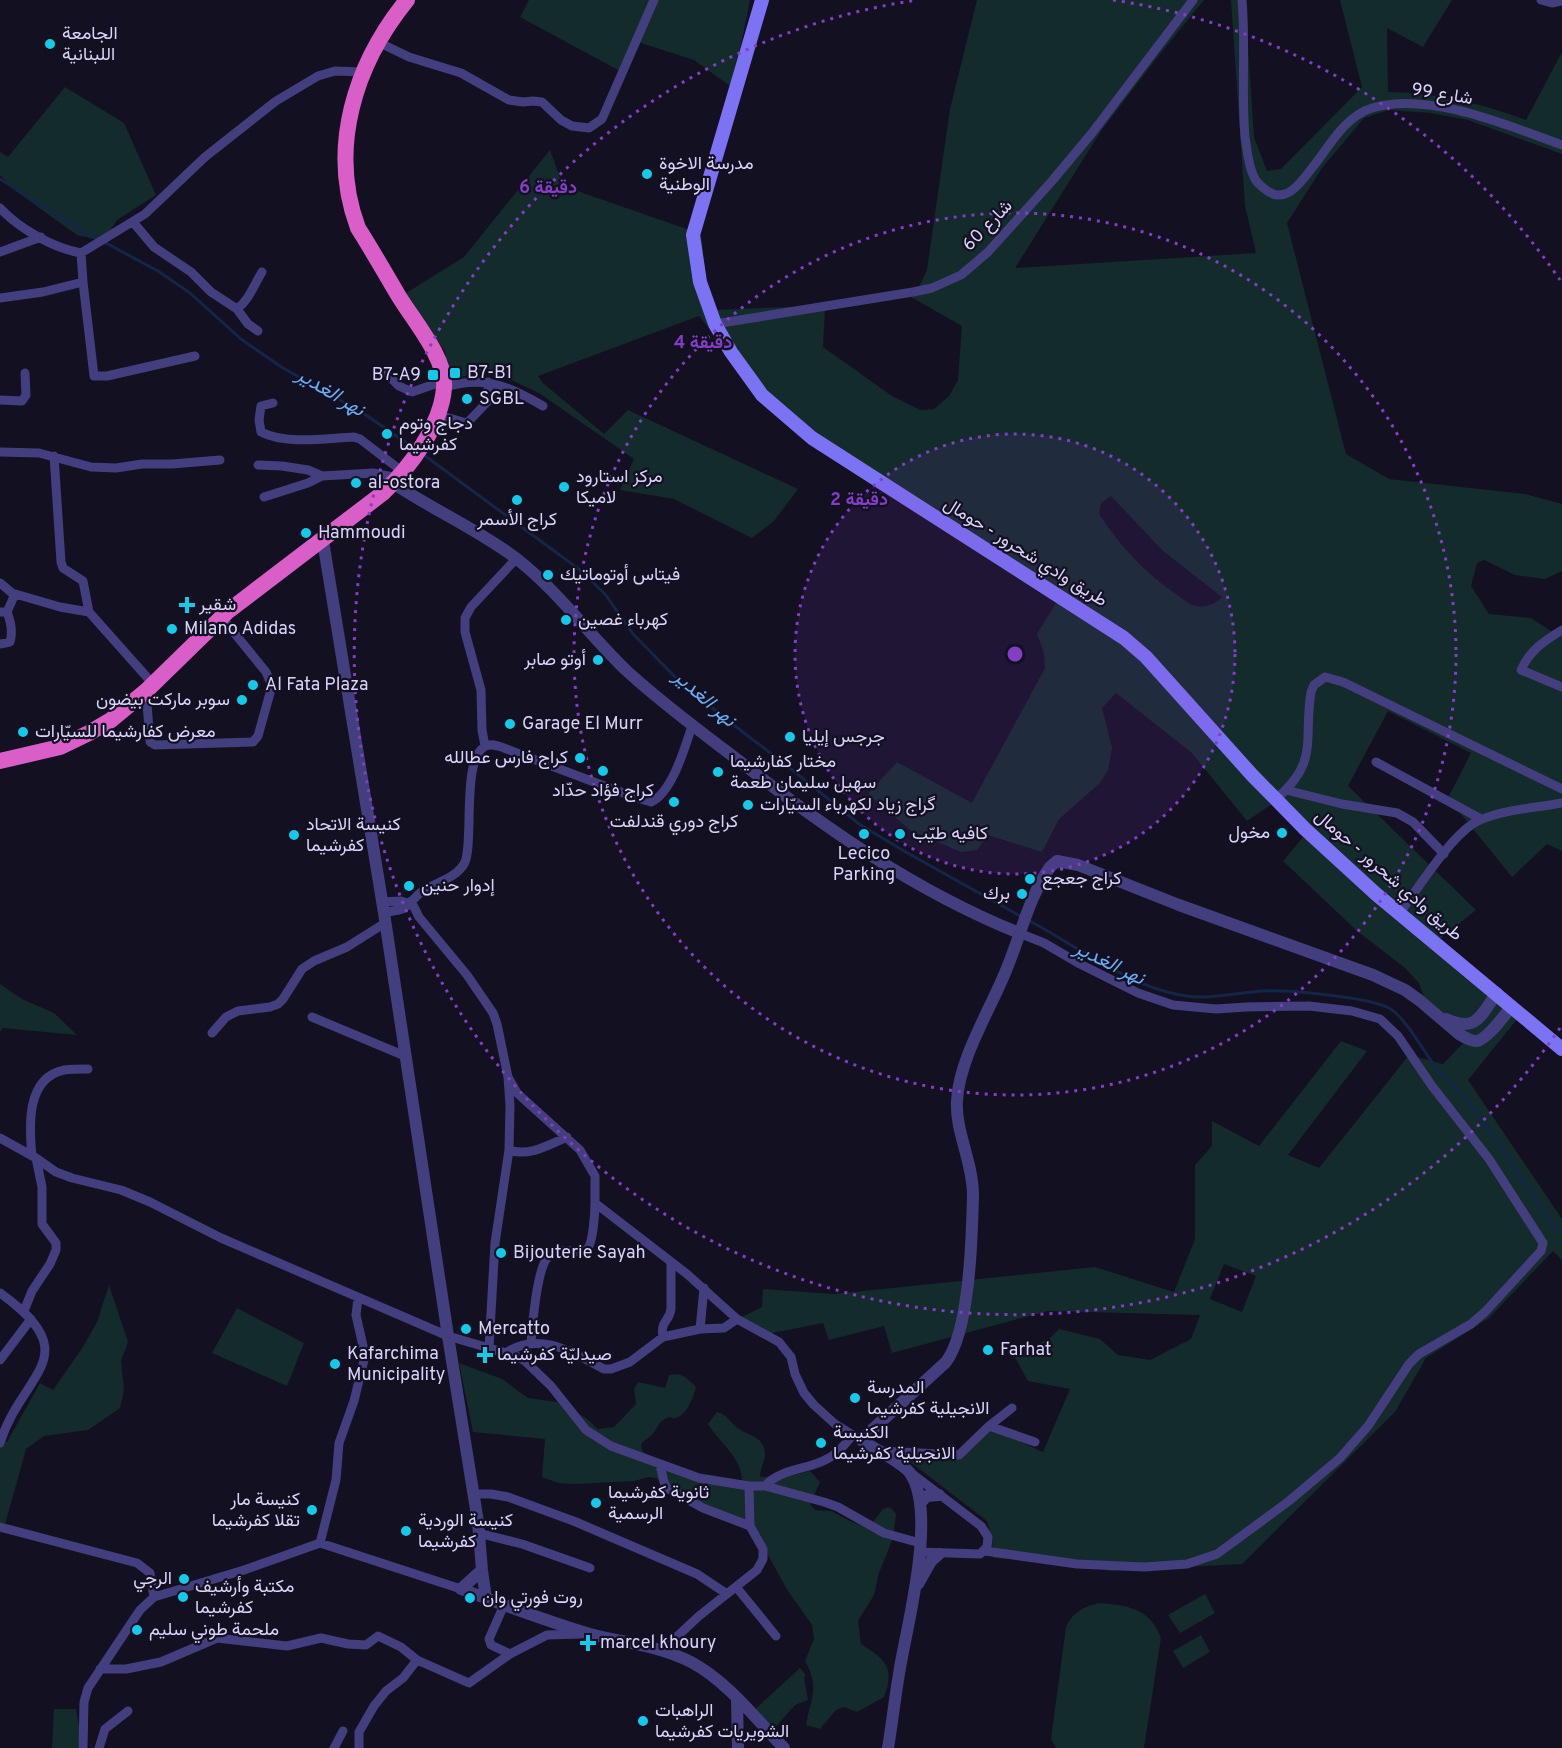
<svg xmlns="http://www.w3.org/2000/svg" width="1562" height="1748" font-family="Overpass,Vazirmatn,sans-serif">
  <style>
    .green { fill: #132b2b; fill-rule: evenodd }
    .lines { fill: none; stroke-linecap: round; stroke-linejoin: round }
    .stream { stroke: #142647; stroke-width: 3 }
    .minor { stroke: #433e7d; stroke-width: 9 }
    .tertiary { stroke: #433e7d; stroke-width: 12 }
    .secondary { stroke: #7b73f3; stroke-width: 14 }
    .trunk { stroke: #da5ec7; stroke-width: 16 }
    .ring { fill: none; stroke: #843dc5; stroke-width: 3; stroke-dasharray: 3 6 }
    .poi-dot { fill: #13cae8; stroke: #131022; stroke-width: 2 }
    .labels { text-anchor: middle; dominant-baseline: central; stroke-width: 4.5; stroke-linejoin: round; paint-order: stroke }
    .poi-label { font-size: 18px; fill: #dad4fb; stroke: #131022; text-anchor: start }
    .street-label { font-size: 18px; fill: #dad4fb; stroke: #131022 }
    .water-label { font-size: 20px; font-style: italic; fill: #6aaef3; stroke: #131022 }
    .centre { fill: #843dc5; stroke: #131022; stroke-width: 3 }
    .ring-label { font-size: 18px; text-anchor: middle; font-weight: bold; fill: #843dc5; stroke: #131022; stroke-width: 4.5; stroke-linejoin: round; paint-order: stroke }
  </style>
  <rect width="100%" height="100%" fill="#131022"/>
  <!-- green -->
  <path class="green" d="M529,0H750L742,40L730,86L694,60L638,42L620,71L520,17Z
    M977,0H1204L1156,59L1101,131L1015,268L1256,253L1245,206L1231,0H1243L1249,62L1254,137L1267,171L1281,169L1362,87L1340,0H1452L1423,47L1387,28L1388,92C1436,93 1481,103 1526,120L1562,52V154L1468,120L1431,113L1389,110L1364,118L1322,168L1287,223L1346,454L1389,479L1525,494L1562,504V571L1545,579L1515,575L1484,560L1477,563L1471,586L1489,614L1531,618L1554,633L1562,630V851L1547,844L1512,877L1448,798L1471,753L1388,711L1348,786L1476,910L1439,940L1518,1018L1468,1080L1562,1219V1260L1553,1251L1489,1318L1426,1358L1395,1412L1242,1564L1109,1571L1083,1563L993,1558L992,1539L987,1521L909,1461L916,1456L958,1458L988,1427L1043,1452L1070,1389L1028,1381L1013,1354L1049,1339L1059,1329L1100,1339L1118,1355L1150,1360L1191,1339L1200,1315L1048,1311L892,1353L884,1326L829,1340L823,1323L767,1334L736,1320L762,1307L763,1289L834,1294L1095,1267L1174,1292L1195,1239V1165L1212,1146V1121L1259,1146L1341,1041L1367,1051L1288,1155L1319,1168L1409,1055L1443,1064L1470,1036L1424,998L1419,983L1405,968L1356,930L1283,861L1304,836L1272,804L1247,821L1192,753L1116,693L1102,708L1112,748L1108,770L1100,783L1059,819L1042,852L988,835L977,850L961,852L910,830L868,794L897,762L972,803L1045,668L1044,653L1037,634L1056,603L1029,580L823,449L759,391L699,316L538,376L543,383L604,434L628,410L798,489L774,521L752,538L674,499L620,490L634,459L539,393L490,370L447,380L445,351L403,295L464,257L550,150L563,186L701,234L703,253L701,261L714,310L789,307L825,309L823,347L892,396L920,410L934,409L949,396L958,380L962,326L911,297L920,285L927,270L950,109ZM1111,496L1163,551L1222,597C1215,604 1207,608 1197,606C1189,605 1183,599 1177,595C1145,573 1120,546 1099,514L1101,503ZM1224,1264L1256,1276L1242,1312L1210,1299Z
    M65,87L124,123L156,195L117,220L103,241L77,235L17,192L0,175V152L8,157Z
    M0,984L22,999L54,1013L77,1035L3,1028L0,1032Z
    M109,1285L128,1342L121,1361L124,1390L120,1408L88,1430L44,1436L26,1449L3,1532L0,1527V1442H7L40,1383L53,1390L83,1347L97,1322Z
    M237,1308L304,1343L287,1386L212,1353Z
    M459,1363L502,1379L528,1398L557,1402L586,1418L598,1429L614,1427L636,1404L634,1389L638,1382L665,1388L669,1375C682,1372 687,1378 696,1387C694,1396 687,1415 676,1418C668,1420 675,1415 667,1418C658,1421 657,1430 651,1436C647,1439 644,1440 641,1445L643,1452L650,1457C667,1464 714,1488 731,1487C736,1487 739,1484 742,1480C742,1458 719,1442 708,1424L717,1412C728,1415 730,1423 739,1429C745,1433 754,1435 760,1441C763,1444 765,1449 765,1454C765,1462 760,1468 760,1477L795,1475L810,1471L820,1482L810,1504L815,1510L831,1511L854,1523L869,1527L883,1509L890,1507L896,1514L893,1538L879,1573L874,1595L858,1621L861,1644C884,1659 896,1666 884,1697L857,1712L844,1707L836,1710L820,1729L806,1725C811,1697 820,1688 805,1661L814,1639L812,1625L786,1588L768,1555L764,1541L760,1534L703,1503L686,1500L656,1478L649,1477L634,1481L575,1484L558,1483L542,1477L545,1439L473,1432Z
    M1205,1594L1215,1613L1180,1633L1168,1615Z
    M1098,1603C1127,1605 1150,1608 1161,1638L1144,1748H1056L1051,1739L1066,1627C1073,1612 1082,1608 1098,1603Z
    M1201,1635L1210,1652L1183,1668L1173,1651Z
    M800,1668L806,1675L804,1678L808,1700L795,1705L772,1731L752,1712Z
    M54,1709H76L80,1732L78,1748H52Z"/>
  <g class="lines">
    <!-- stream -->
    <path class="stream" d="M0,179L78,228L158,271L190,293L241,339L261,353L283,368L363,413L414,448
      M424,455L580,570L605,594L633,634L679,681L731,723L785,764L859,824L904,851L1022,917
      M1028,920C1079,947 1141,996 1200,997C1221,997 1243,992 1264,991C1289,990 1368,997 1389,1008C1404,1016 1423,1050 1434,1065C1442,1076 1453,1084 1462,1094C1495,1135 1523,1181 1552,1224L1562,1235"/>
    <!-- minor -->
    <path class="minor" d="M1242,0C1246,45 1241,91 1245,137C1247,149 1248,165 1254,177C1256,182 1262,187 1266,190C1285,205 1301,183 1312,168C1329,147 1344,117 1372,108C1429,91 1509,126 1562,145
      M1541,0L1552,3L1562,1
      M378,42L409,57L461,73L509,100L523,102L533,101L542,102L561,120L572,126L589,128L602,119L654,0
      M0,208C20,229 53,248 81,253L145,214L205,157L276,101L318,76L335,71L363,72
      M133,222L154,247L191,272L211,292L237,309L248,324L258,331
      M0,252L41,237
      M83,282L94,376H107L195,356
      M0,298L43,292L83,282L81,253
      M237,309C249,300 254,285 262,272
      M715,324L913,292L932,288L961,275L988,252L1052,181L1092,133L1193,0
      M387,374L399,386L412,392L435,384L443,375
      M444,387C486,375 508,386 543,406
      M0,400L22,401L26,395L25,373
      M273,403L261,406L259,420L261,432C286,445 327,438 354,437L360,439L403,472
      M438,415L467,423L492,397L488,390V382
      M0,452L39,453L91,467L116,468L142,464H172L220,460
      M54,456L61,562L63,568L83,581L89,612
      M258,465L282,466L308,470L322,476L373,473L398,478
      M264,497L308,483L322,476
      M0,583L12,593L60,607L89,612L153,684
      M0,612H7L15,594
      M1562,630C1544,641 1530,650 1521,670L1562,687
      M0,644L10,642C13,632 11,622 7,612
      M146,691L150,742L155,745L253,742L258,736L272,686L266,672L222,618
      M485,746L482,730L481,690L465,632V618L471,607L516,559
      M1376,762L1481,819
      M1286,790L1342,804L1397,813L1413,822L1444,854
      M1276,799C1320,761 1303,741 1311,692L1314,685L1325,677L1343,682L1562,789
      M411,901L419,917L467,975L493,1013L497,1024L508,1077L510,1105L509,1150L495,1243L489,1348
      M382,902L401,901L408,903
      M384,913C390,911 397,911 402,909C409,906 414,898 420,893C433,883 457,879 465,862C474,841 461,757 486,746C492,743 498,746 504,748L631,796L651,802C672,793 685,747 692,726
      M1399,914C1418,889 1453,831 1480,820C1505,809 1536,808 1562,803
      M312,1017L405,1056
      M212,1033L226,1017L238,1011L270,1007L278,1004L283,999L302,969L314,961L347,947L385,923
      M508,1077L517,1093L580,1150L595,1176V1203L687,1274L737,1319L779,1342L791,1357L795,1374L804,1393L814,1405L835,1424L861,1440
      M0,1138L36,1158L56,1172L72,1178L121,1190L150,1202L221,1238L448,1336L516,1356L525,1361L551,1386L586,1430L611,1446L699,1478L749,1486H765L824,1502L838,1507L884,1533L920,1543
      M509,1150C529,1157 548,1145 567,1137
      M32,1156C29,1126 26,1078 64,1070C72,1069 81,1069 88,1069
      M0,1293C89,1357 22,1372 0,1443
      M24,1311L32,1291L50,1264L56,1250V1243L42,1224V1187L36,1158
      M700,1329L704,1288
      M663,1337C660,1320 669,1323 671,1309V1263
      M531,1343C532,1327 537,1268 548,1257C562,1243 578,1257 587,1249C593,1244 595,1212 595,1203
      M507,1352C541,1331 573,1353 604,1369H611L630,1362L663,1337L700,1329L724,1328L737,1319
      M0,1360L31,1319
      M989,1426L1012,1408
      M881,1451L959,1455L989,1426L1035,1442
      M660,1465L664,1482L667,1488L703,1508L750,1526
      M910,1472L981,1526L988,1537L987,1547L980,1554L919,1552
      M765,1486C779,1469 806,1470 825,1460C837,1455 845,1444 853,1435
      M473,1494H491L508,1497L576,1522L697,1574L727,1594
      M0,1527L137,1563L150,1573L154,1597
      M478,1533L522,1544L590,1568
      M320,1543L336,1480L339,1443L354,1401L364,1360L363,1346L356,1315L358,1298
      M985,1551L1077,1564L1144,1567L1187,1564L1217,1554L1289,1501L1340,1458L1368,1426L1409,1364L1419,1354L1471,1324L1485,1312L1541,1251L1543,1243L1489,1159L1432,1086L1398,1036L1380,1019L1352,1011L1309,1006L1246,1007L1216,1009L1173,1005L1138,993L1080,964L1044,943L1019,933
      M737,1588L776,1636
      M504,1605L489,1639L491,1645L510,1654
      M667,1651L670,1643L699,1616L757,1570L763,1559V1549L750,1526L749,1486
      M100,1669H126L161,1662L217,1638L287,1646L321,1638L348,1644L366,1645L378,1636L401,1647L417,1660L469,1683L510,1654L547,1635L581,1634
      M83,1748L84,1702L88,1688L140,1610L154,1597L244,1570L320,1543L461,1589
      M99,1748L105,1729L128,1711
      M334,1748L343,1731
      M359,1748V1732L374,1706L386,1691L403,1678L417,1660"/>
    <!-- tertiary -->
    <path class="tertiary" d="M393,483C433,510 479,530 517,559C559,592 590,636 628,672C663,704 701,732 738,760C825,828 915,891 1019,933
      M323,541L384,913L448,1336L478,1522L482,1570L486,1599
      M1446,1019C1477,1033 1480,1016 1497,993
      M921,1502L927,1496L939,1495
      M482,1570L461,1589C504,1605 546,1621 590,1634C624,1643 658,1645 691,1662C727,1681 756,1719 784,1748
      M918,1584L931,1561L939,1554
      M737,1700L738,1748
      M888,1748C893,1718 896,1687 902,1657C910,1614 936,1510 910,1473C904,1464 872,1447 861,1440L946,1362C970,1330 972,1236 973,1195C973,1162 955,1131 957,1101C959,1058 991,1009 1007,968C1021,934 1029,897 1050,867L1057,861L1078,865L1179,905L1373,975L1405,990L1419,1000L1459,1034C1464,1037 1471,1042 1477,1041C1488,1039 1505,1014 1512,1006"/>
    <!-- secondary -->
    <path class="secondary" d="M762,0L693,235L700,282L715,324L731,352L762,395L812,438L1124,638L1146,657L1252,775L1305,829L1376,894L1562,1049"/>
    <!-- trunk -->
    <path class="trunk" d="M0,761L60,747L89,733L111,720L146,691L227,612L383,493C410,467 441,426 444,388C447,359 413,320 398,295C385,273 372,250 358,228C328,148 355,64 407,0"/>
  </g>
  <!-- distance rings -->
  <circle cx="1015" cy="654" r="220" fill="#843dc5" fill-opacity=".12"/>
  <g class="ring">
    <circle cx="1015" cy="654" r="220"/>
    <circle cx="1015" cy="654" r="441"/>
    <path d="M1560 1028A661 661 0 1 1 917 0M1113 0A661 661 0 0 1 1560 280"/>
  </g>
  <!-- markers -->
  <g class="poi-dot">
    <circle cx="50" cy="44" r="6"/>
    <circle cx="647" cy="174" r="6"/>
    <rect x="449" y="367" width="12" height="12" rx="3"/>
    <rect x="427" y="369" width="12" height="12" rx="3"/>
    <circle cx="467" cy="399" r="6"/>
    <circle cx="387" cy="434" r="6"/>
    <circle cx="356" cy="483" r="6"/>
    <circle cx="564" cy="487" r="6"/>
    <circle cx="517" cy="500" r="6"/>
    <circle cx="306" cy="533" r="6"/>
    <circle cx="548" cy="575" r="6"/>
    <path d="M184 596h6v6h6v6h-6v6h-6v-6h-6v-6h6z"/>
    <circle cx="566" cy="620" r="6"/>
    <circle cx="172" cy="629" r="6"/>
    <circle cx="598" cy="660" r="6"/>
    <circle cx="253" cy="685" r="6"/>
    <circle cx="242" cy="700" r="6"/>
    <circle cx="510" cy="724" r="6"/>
    <circle cx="23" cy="732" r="6"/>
    <circle cx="790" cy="737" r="6"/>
    <circle cx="580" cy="758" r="6"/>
    <circle cx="603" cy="771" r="6"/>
    <circle cx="718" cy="772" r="6"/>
    <circle cx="674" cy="802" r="6"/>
    <circle cx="748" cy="805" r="6"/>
    <circle cx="1282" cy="833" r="6"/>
    <circle cx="864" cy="834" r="6"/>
    <circle cx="900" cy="834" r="6"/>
    <circle cx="294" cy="835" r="6"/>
    <circle cx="1030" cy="879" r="6"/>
    <circle cx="409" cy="886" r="6"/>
    <circle cx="1022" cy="894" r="6"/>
    <circle cx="501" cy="1253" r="6"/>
    <circle cx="466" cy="1329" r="6"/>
    <circle cx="988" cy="1350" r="6"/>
    <path d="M482 1346h6v6h6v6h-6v6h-6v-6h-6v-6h6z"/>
    <circle cx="335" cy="1364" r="6"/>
    <circle cx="855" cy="1398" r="6"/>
    <circle cx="821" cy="1443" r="6"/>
    <circle cx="596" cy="1503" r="6"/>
    <circle cx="312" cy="1510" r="6"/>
    <circle cx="406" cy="1531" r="6"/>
    <circle cx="184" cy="1579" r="6"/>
    <circle cx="183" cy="1597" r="6"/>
    <circle cx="470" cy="1598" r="6"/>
    <circle cx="137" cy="1630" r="6"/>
    <path d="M585 1634h6v6h6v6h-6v6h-6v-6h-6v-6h6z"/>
    <circle cx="643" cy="1721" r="6"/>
  </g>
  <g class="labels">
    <!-- poi labels -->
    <g class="poi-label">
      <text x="62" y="34">الجامعة<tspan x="62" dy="21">اللبنانية</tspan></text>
      <text x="659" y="164">مدرسة الاخوة<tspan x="659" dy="21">الوطنية</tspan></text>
      <text x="467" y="373">B7-B1</text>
      <text x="421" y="375" text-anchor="end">B7-A9</text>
      <text x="479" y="399">SGBL</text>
      <text x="399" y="424">دجاج وتوم<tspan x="399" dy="21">كفرشيما</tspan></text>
      <text x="576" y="477">مركز استارود<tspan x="576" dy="21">لاميكا</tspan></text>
      <text x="368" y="483">al-ostora</text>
      <text x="517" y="520" text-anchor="middle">كراج الأسمر</text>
      <text x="318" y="533">Hammoudi</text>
      <text x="560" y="575">فيتاس أوتوماتيك</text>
      <text x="199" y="605">شقير</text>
      <text x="578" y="620">كهرباء غصين</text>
      <text x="184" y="629">Milano Adidas</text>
      <text x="586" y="660" text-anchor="end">أوتو صابر</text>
      <text x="265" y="685">Al Fata Plaza</text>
      <text x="230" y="700" text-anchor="end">سوبر ماركت بيضون</text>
      <text x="522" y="724">Garage El Murr</text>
      <text x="35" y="732">معرض كفارشيما للسيّارات</text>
      <text x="802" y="737">جرجس إيليا</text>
      <text x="568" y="758" text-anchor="end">كراج فارس عطالله</text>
      <text x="730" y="762">مختار كفارشيما<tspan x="730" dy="21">سهيل سليمان طعمة</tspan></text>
      <text x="603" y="791" text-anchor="middle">كراج فؤاد حدّاد</text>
      <text x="760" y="805">گراج زياد لكهرباء السيّارات</text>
      <text x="674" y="822" text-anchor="middle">كراج دوري قندلفت</text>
      <text x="306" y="825">كنيسة الاتحاد<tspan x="306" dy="21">كفرشيما</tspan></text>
      <text x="1270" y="833" text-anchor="end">مخول</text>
      <text x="912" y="834">كافيه طيّب</text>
      <text x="864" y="854" text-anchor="middle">Lecico<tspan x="864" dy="21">Parking</tspan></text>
      <text x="1042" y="879">كراج جعجع</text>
      <text x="421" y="886">إدوار حنين</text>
      <text x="1010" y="894" text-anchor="end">برك</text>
      <text x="513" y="1253">Bijouterie Sayah</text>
      <text x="478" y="1329">Mercatto</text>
      <text x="1000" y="1350">Farhat</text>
      <text x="347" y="1354">Kafarchima<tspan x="347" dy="21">Municipality</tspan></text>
      <text x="497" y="1355">صيدليّة كفرشيما</text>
      <text x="867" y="1388">المدرسة<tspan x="867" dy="21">الانجيلية كفرشيما</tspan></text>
      <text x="833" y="1433">الكنيسة<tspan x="833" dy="21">الانجيلية كفرشيما</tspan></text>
      <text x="608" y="1493">ثانوية كفرشيما<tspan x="608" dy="21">الرسمية</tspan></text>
      <text x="300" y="1500" text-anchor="end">كنيسة مار<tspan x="300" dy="21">تقلا كفرشيما</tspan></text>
      <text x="418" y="1521">كنيسة الوردية<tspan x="418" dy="21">كفرشيما</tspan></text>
      <text x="172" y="1579" text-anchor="end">الرجي</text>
      <text x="195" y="1587">مكتبة وأرشيف<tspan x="195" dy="21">كفرشيما</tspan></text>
      <text x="482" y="1598">روت فورتي وان</text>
      <text x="149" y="1630">ملحمة طوني سليم</text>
      <text x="600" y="1643">marcel khoury</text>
      <text x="655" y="1711">الراهبات<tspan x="655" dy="21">الشويريات كفرشيما</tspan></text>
    </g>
    <!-- street labels -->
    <g class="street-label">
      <text transform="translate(1442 95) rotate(9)">شارع 99</text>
      <text transform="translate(988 226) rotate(-46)">شارع 60</text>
      <text transform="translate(1025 553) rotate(32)">طريق وادي شحرور - حومال</text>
      <text transform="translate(1388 876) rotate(41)">طريق وادي شحرور - حومال</text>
    </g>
    <!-- water labels -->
    <g class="water-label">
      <text transform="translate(330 393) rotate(31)">نهر الغدير</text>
      <text transform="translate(704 699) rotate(41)">نهر الغدير</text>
      <text transform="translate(1109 964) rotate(26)">نهر الغدير</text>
    </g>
  </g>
  <circle cx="1015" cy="654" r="9" class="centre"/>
  <g class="ring-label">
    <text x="548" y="193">6 دقيقة</text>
    <text x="703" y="348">4 دقيقة</text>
    <text x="859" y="505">2 دقيقة</text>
  </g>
</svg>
